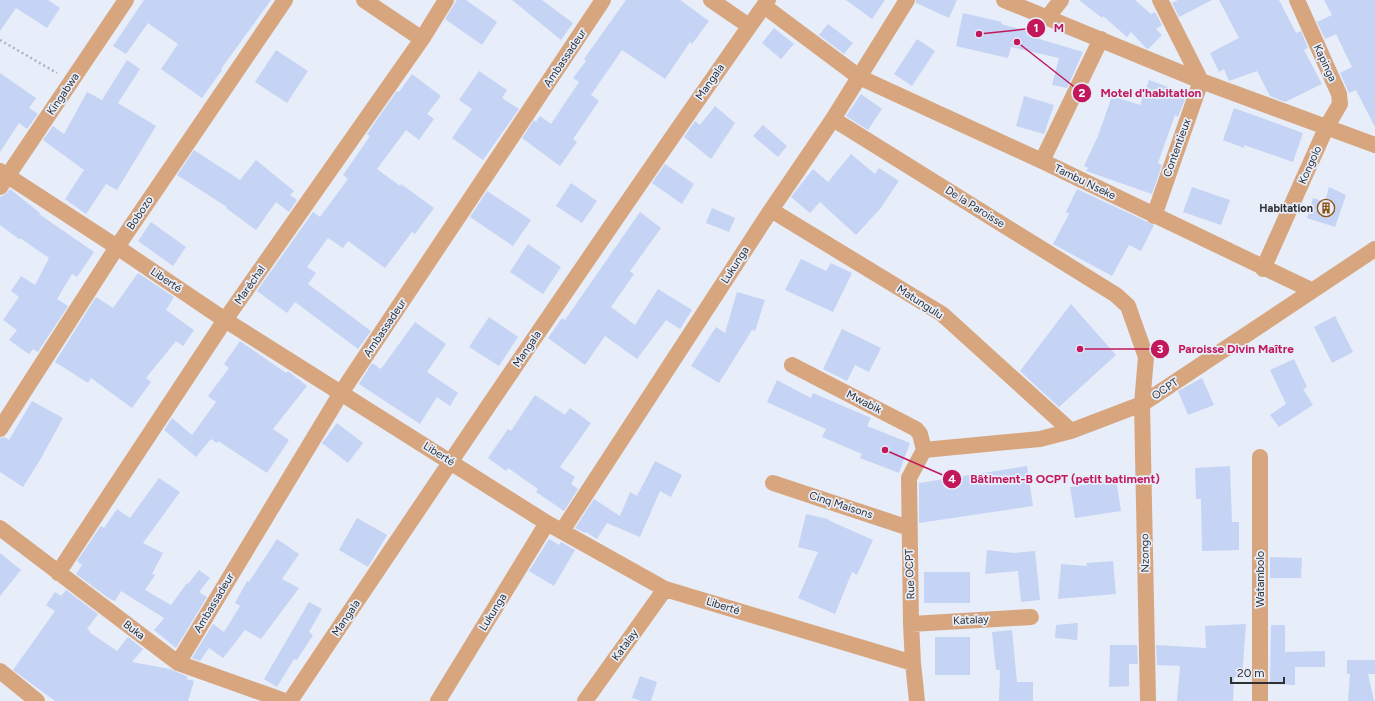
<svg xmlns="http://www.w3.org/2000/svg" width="1375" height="701" font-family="Figtree,sans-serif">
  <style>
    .building { fill: #c5d4f4 }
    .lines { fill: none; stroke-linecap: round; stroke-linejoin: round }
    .path { stroke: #adb2bc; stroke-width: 2.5; stroke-dasharray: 2 3; stroke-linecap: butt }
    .street { stroke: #d8a67e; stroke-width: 16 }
    .labels { text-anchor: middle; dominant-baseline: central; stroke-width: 3.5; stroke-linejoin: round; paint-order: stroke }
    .street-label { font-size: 11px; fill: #2e3034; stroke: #e7edf9 }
    .poi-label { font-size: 11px; font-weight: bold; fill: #2e3034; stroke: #e7edf9; text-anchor: end }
    .leader { fill: none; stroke: #c2185b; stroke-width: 1.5 }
    .callout-dot { fill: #c2185b; stroke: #e7edf9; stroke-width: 1.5 }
    .mark-label { font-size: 12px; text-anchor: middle; font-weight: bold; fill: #fff }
    .callout-label { font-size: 12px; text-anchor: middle; font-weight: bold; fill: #c2185b; stroke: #e7edf9; stroke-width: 3.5; stroke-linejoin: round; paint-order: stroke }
  </style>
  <rect width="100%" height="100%" fill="#e7edf9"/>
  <!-- building -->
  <path class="building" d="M0,0H48L60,8L47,28L16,8L0,31Z
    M144,0H271L221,69L222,70L202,98L161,69L178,44L148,23L126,54L113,46Z
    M457,0H466L497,22L482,45L445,19Z
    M512,0H542L573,23L561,40Z
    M626,0H680L709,21L692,44L690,42L665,79L622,50L591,95L599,101L573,139L577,142L560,166L522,138L534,120L536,122L540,116L551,124L579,82L573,78L586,61L584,59Z
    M846,0H885L872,19Z
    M916,0H957L949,18L916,3Z
    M1079,0H1135L1151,14L1155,12L1162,25L1156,29L1162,35L1148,49L1146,48L1131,32L1127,37L1103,16L1102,18Z
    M1178,0H1212L1179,17L1172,3Z
    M1219,0H1279L1296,33L1301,31L1308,48L1304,50L1322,84L1285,102L1270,96L1257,71L1229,81L1224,69L1219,72L1210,53L1239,38Z
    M1324,0H1375V127L1356,90L1349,93L1340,73L1352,67L1336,34L1325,39L1317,22L1332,15Z
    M963,13L1002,22L1001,24L1038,34L1036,38L1083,52L1067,88L1052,85L1059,58L1011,47L1008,58L956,46Z
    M828,24L853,43L844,54L819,35Z
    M774,28L794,44L781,59L762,43Z
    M917,39L935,51L912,86L894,74Z
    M276,50L308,71L287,103L255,82Z
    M127,60L140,69L118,103L156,126L117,190L106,184L86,214L65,199L84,170L43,140L53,126L64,134L87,92L102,100Z
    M479,71L507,90L502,98L519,109L483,160L452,138L472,109L459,100Z
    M0,73L36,98L29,108L38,114L27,129L19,123L0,152Z
    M412,74L441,96L427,114L434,119L419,140L406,130L377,169L400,186L401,184L434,208L415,234L412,232L385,268L348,241L343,248L328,238L307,267L316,273L308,284L371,331L358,349L295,302L287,313L257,291L313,212L320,217L348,179L343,175L370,136L367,134L397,91L399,92Z
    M1149,80L1187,94L1178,117L1175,115L1158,163L1162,165L1152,194L1086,171L1088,168L1084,166L1098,136L1112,96L1140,105Z
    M861,94L882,109L868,130L846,116Z
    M1024,96L1054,105L1044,134L1016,126Z
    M715,106L735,123L711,159L684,137L695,121L700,125Z
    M1234,108L1303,133L1293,162L1244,145V148L1223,140Z
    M763,125L787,146L778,157L753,136Z
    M194,150L240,180L256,160L294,191L290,195L297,200L289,212L276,202L256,230L226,208L227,207L177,175Z
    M851,154L875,174L879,168L899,181L880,209L856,235L820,202L810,213L791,197L813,169L828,182Z
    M665,164L694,184L682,204L652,183Z
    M571,183L597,201L582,223L556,206Z
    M1192,187L1230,200L1221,225L1183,212Z
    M1329,187L1346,195L1335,227L1307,218L1313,198L1325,202Z
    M10,189L40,213L39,214L94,252L77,277L72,274L57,299L68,306L38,352L33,349L29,354L9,340L17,330L3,320L19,297L11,291L21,276L35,285L49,258L20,238L19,239L0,225V197L4,195Z
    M1077,189L1154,225L1141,251L1129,245L1112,276L1053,244L1069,214L1066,212Z
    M487,191L531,220L513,246L470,217Z
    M712,208L735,218L729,232L706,223Z
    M640,212L661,228L630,271L634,274L611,307L635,325L658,289L692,310L680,329L666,320L637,359L605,336L585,365L548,338L562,318L565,320Z
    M151,222L186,247L173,266L138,241Z
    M528,244L561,267L543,294L510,272Z
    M801,259L826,271L831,263L852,273L833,312L785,290Z
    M138,273L174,297L166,310L194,330L183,346L176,341L146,378L151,382L132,408L91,378L88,383L55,362L96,297L113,308Z
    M737,292L765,300L755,331L752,330L719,383L691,366L716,327L725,333Z
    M1071,304L1116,355L1059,407L1020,371Z
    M1335,316L1353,352L1332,363L1314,327Z
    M489,317L518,337L499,366L469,347Z
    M415,322L446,344L427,372L458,393L450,406L437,397L420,424L359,384L372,363L381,369Z
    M842,329L881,348L869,372L855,365L847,381L823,369Z
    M240,341L286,373L288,371L307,386L273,429L289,440L267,473L218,441L217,443L211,439L196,457L164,430L172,418L192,435L216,402L208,396L229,368L224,364Z
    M1294,359L1307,387L1303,389L1313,405L1279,427L1270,415L1286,404L1270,370Z
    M1202,378L1214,405L1188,415L1178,391Z
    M777,380L811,398L813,393L871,418L867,426L910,443L899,473L860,458L862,454L822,437L826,429L767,402Z
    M535,395L565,415L570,408L591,423L560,467L575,477L571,484L578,489L564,511L536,492L538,489L508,468L506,471L488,458L508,429L511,431Z
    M32,401L63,418L40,460L23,487L0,472V438L5,437L9,440Z
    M337,423L363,443L348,463L322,443Z
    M655,461L682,475L671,497L660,491L640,537L607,523L597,539L586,532L585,533L575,528L594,499L620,516L630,492L637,496Z
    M1027,466L1033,506L919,523V483Z
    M1230,466L1232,522H1239V550L1202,551L1201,499H1196L1195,468Z
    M159,478L180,492L143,543L163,553L152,574L155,575L145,590L171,605L187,583L188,584L199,570L210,578L199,592L207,597L176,648L154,630L164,618L121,591L115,601L110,599L76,574L82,565L77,561L101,526L104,528L117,509L130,518Z
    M1116,479L1121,511L1075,518L1070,487Z
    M806,514L828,519V520L873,540L857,575L852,572L835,614L798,598L818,552L798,547Z
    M357,518L387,535L368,567L339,550Z
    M277,539L299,554L282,579L299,588L261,639L245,630L223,658L209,648L200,661L192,658L213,624L224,632L240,606L235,603L247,581L249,582Z
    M549,539L559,545L561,542L575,550L554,586L529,571Z
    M987,550L1014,553L1035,551L1040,600L1021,602L1018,571L985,574Z
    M0,553L21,570L0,596Z
    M1270,557L1302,558L1301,578H1270Z
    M1113,561L1116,594L1058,599L1061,564L1087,566L1086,563Z
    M924,572H970V603H924Z
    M66,590L98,614L87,629L90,631L89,632L117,651L128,637L143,649L132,662L170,669L188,677L186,679L194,681L188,701H55L13,670L55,611L46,605L55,592L61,596Z
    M309,602L322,609L309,632L313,635L297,660L294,659L277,687L264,679Z
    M1078,623L1077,640L1055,638L1056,625Z
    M1246,624L1242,677H1234L1233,701H1177L1180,666L1157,665L1156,645L1206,648L1205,626Z
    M1271,625H1285V652L1325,651V667H1295V685L1270,684Z
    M1012,630L1017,682H1033V701H999L1000,670H996L992,632Z
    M935,637H970V675H935Z
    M1110,645H1137L1138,664H1129V686L1109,687Z
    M1347,660H1375V674H1368L1374,701H1348L1350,674H1347Z
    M640,676L657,682L651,701H642L632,698Z"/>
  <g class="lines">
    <!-- path -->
    <path class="path" d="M0,40L57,73"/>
    <!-- street -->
    <path class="street" d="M364,0L422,39
      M711,0L749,26
      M1004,0L1201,81L1375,145
      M764,6L859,77L1042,161L1311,290
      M1047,18L1061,0
      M833,119L1116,295L1128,306L1146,357L1142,404L1148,701
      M1042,161L1101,39
      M0,171L117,247L225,320L547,523L665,589L913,663
      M0,187L126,0
      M771,210L942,314L1071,431
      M1154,216L1201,81L1160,0
      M1263,269L1327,126L1340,104L1339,94L1297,0
      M792,365L916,429L920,434L924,450
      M0,429L117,247L285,0
      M924,450L1040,439L1071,431L1142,404L1375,249
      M773,483L909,528
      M0,528L178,663L285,701
      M562,531L771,210L833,119L907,0
      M58,573L225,320L422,39L446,0
      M911,624L1031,617
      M178,663L341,393L603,0
      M0,671L37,701
      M290,701C447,466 605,231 768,0
      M438,701L547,523
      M585,701L665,589
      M917,701L913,663L911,624L909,478L924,450
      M1260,701V457"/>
  </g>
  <!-- icons -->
  <defs>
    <symbol id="building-ring" viewBox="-11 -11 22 22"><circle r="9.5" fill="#e7edf9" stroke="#8f5314" stroke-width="1.5"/><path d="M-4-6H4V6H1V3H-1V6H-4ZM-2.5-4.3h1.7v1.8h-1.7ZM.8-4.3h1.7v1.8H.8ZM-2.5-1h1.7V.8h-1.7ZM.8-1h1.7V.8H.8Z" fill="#8f5314"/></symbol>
  </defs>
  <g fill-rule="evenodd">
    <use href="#building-ring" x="1316" y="198" width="20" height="20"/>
  </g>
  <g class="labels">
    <!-- street labels -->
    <g class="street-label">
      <text transform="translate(565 58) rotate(-56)">Ambassadeur</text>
      <text transform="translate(1325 63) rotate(65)">Kapinga</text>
      <text transform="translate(710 82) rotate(-55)">Mangala</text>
      <text transform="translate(63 94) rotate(-56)">Kingabwa</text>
      <text transform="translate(1177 148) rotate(-70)">Contentieux</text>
      <text transform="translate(1310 165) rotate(-66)">Kongolo</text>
      <text transform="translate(1085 182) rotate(26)">Tambu Nseke</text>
      <text transform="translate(975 207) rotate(32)">De la Paroisse</text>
      <text transform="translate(140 213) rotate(-56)">Bobozo</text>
      <text transform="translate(735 265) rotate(-57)">Lukunga</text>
      <text transform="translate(166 280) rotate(34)">Liberté</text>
      <text transform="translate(250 285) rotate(-55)">Maréchal</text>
      <text transform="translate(920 302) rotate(33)">Matungulu</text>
      <text transform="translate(385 328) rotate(-56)">Ambassadeur</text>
      <text transform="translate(527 349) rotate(-56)">Mangala</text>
      <text transform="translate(1165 389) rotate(-34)">OCPT</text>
      <text transform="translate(864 402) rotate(27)">Mwabik</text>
      <text transform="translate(439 454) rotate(32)">Liberté</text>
      <text transform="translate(841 505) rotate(18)">Cinq Maisons</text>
      <text transform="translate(1145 553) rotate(-91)">Nzongo</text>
      <text transform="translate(910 574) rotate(-92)">Rue OCPT</text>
      <text transform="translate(1260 579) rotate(-90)">Watambolo</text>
      <text transform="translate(214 603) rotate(-59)">Ambassadeur</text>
      <text transform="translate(723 606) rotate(17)">Liberté</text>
      <text transform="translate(493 612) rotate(-58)">Lukunga</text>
      <text transform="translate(346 618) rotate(-56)">Mangala</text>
      <text transform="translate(971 620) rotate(-3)">Katalay</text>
      <text transform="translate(134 630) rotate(37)">Buka</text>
      <text transform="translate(625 645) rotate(-54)">Katalay</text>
    </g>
    <!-- poi labels -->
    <g class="poi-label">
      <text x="1313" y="208">Habitation</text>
    </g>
  </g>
  <!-- callouts -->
  <path class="leader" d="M979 34L1036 28M1017 42L1082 93M1080 349L1160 349M885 450L952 479"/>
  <g class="callout-dot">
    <circle cx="979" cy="34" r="4"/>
    <circle cx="1017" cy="42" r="4"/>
    <circle cx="1080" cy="349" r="4"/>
    <circle cx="885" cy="450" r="4"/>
    <circle cx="1036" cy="28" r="10"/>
    <circle cx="1082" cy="93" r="10"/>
    <circle cx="1160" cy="349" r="10"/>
    <circle cx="952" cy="479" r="10"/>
  </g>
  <g class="mark-label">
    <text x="1036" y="32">1</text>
    <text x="1082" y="97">2</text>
    <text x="1160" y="353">3</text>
    <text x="952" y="483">4</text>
  </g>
  <g class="callout-label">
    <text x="1059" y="32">M</text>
    <text x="1151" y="97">Motel d'habitation</text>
    <text x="1236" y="353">Paroisse Divin Maître</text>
    <text x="1065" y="483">Bâtiment-B OCPT (petit batiment)</text>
  </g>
  <!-- scale -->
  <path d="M1231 677v6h53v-6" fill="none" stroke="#2e3034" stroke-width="2"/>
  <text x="1237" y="677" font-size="12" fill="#2e3034" stroke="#e7edf9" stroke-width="3" paint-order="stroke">20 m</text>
</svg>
